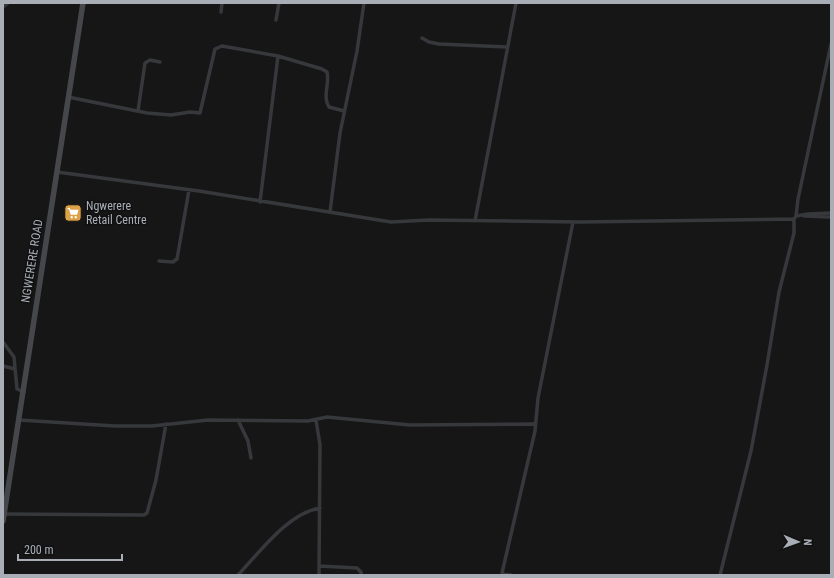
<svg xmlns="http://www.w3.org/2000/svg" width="834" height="578" font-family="'Roboto Condensed',sans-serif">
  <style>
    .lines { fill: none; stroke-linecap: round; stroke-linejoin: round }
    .minor { stroke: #37383c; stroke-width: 3.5 }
    .secondary { stroke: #45474b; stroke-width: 5.5 }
    .labels { text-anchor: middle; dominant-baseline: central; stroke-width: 3; stroke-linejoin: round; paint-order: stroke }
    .poi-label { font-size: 12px; fill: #a9aeb6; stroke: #111112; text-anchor: start }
    .street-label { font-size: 12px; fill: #a9aeb6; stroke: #111112 }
  </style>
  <rect width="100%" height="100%" fill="#161617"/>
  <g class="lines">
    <!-- minor -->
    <path class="minor" d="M3,7L8,3
      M221,12L222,3
      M276,20L279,3
      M422,38L429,42L439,44L507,47
      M68,97L147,113L171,115L190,112L200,113L215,49L222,46L278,56L322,69L327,72C330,84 322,96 329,107L344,111
      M138,111L145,63L150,60L160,62
      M57,172L199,191L391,222L429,220L580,222L794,219
      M260,202L278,56
      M330,212L340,133L357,51L364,3
      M796,216L808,214L831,213
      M804,216L831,217
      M475,221L516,3
      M159,261L173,262L177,259L189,190
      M3,342L14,357L17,389L24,392
      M3,366L15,369
      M19,420L115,426H152L208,420L308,421L327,417L410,425L534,424
      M238,420L248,441L251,458
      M316,420L320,445L319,575
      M4,514L144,515L147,513L156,480L166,424
      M319,566L357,568L361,572V575
      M502,573L535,431L538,398L573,222
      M502,574L511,575
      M238,575C260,552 288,513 320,508
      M720,575L751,451L767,365L779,292L794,233V219L796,216L798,199L831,44"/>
    <!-- secondary -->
    <path class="secondary" d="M3,521L83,3"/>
  </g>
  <!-- icons -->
  <defs>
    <symbol id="supermarket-square" viewBox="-11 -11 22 22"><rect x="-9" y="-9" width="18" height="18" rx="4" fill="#dda248" stroke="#111112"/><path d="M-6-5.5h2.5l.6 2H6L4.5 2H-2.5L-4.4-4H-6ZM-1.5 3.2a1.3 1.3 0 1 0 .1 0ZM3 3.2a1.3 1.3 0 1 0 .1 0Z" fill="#fff"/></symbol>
  </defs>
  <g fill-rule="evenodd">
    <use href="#supermarket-square" x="63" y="203" width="20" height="20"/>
  </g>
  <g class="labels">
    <!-- poi labels -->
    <g class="poi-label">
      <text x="86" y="206">Ngwerere<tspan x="86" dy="14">Retail Centre</tspan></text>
    </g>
    <!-- street labels -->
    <g class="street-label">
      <text transform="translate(32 261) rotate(-81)">NGWERERE ROAD</text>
    </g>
  </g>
  <!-- border -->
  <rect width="834" height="578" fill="none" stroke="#a9aeb6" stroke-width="8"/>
  <!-- north arrow -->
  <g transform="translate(798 542) rotate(92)" stroke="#111112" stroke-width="3" paint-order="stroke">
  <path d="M0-3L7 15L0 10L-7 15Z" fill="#a9aeb6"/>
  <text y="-6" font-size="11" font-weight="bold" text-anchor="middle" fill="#a9aeb6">N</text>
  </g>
  <!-- scale -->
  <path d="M18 554v6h104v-6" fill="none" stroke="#a9aeb6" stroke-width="2"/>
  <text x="24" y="554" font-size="12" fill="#a9aeb6" stroke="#111112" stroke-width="3" paint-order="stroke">200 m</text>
</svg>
